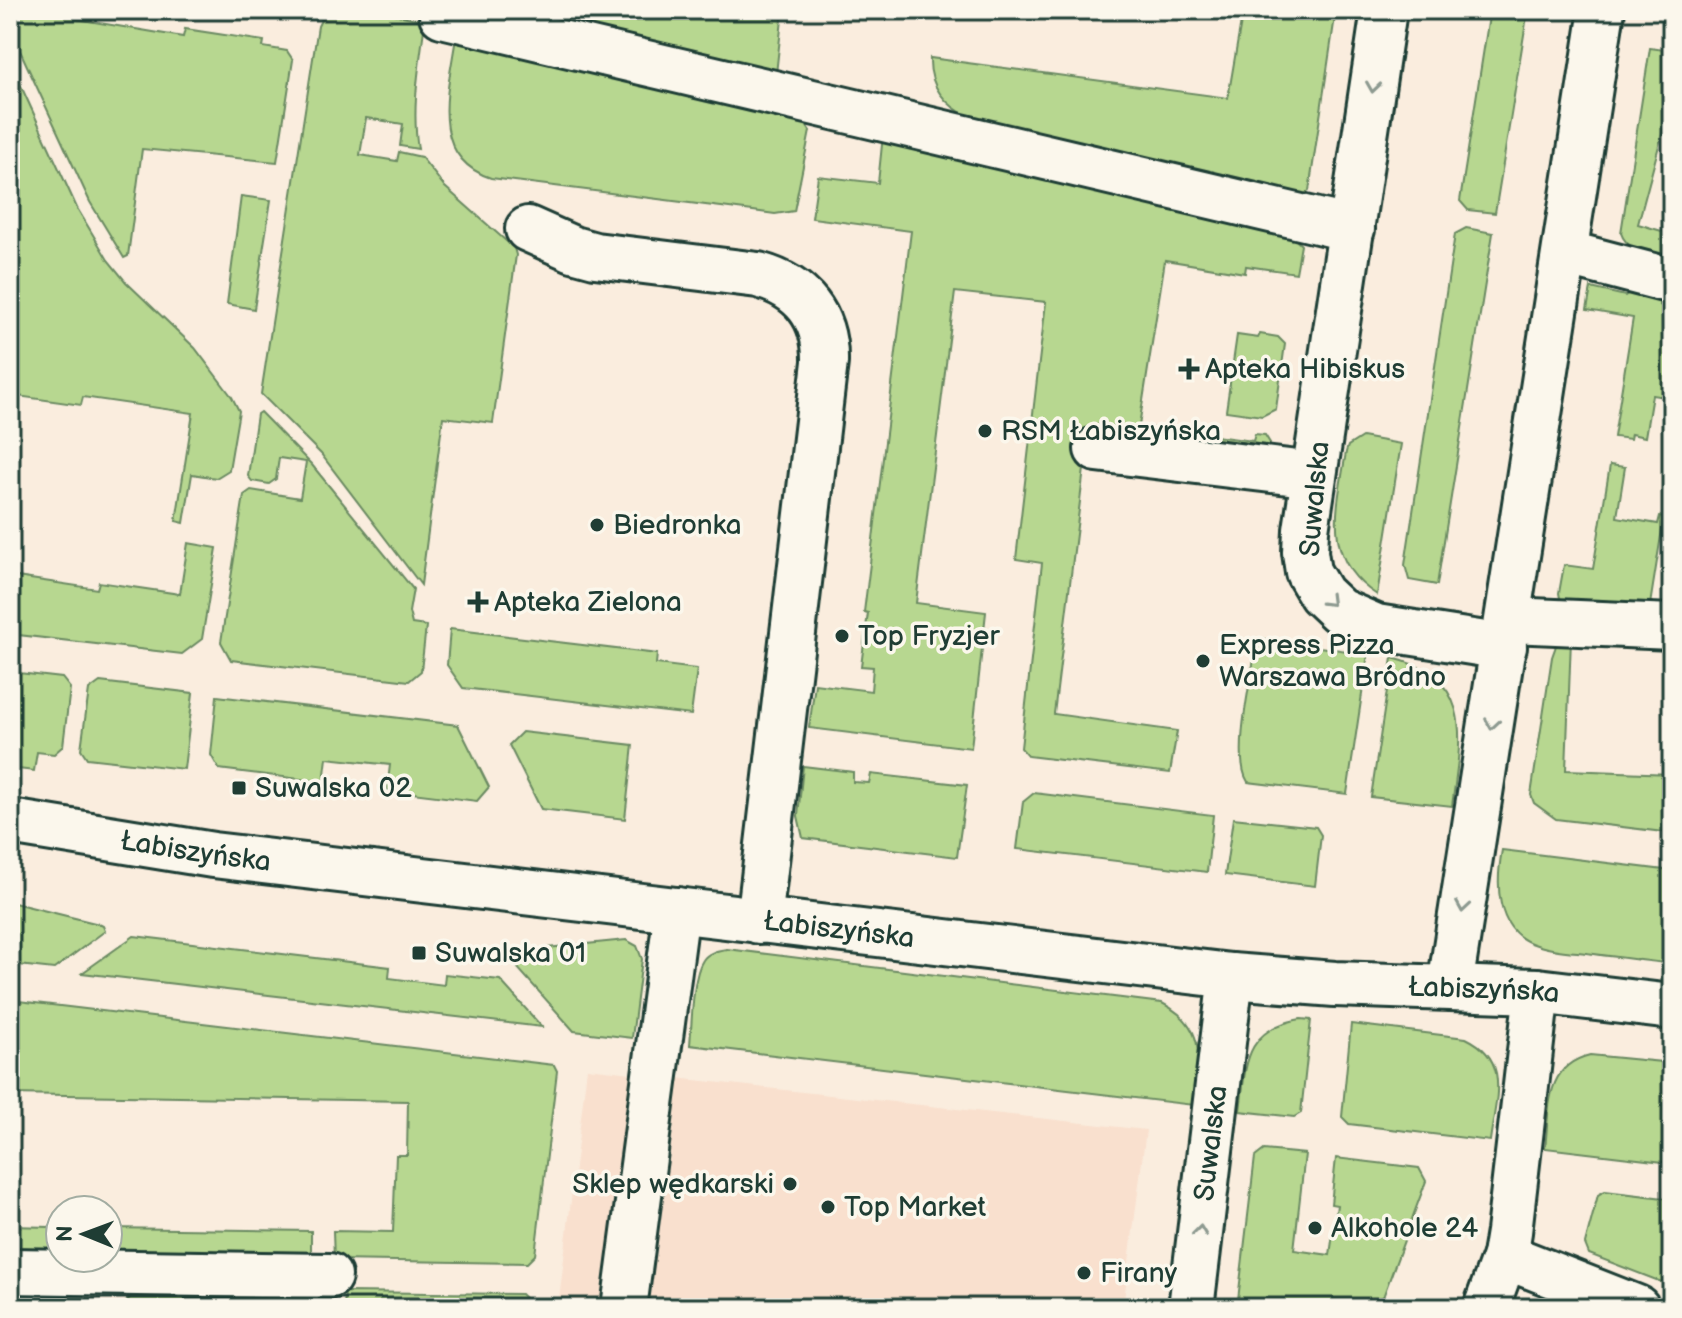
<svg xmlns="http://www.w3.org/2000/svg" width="1682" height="1318" font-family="'Balsamiq Sans',sans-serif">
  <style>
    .built { fill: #f9e0ce }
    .green { fill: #b7d790; stroke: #6b8a62; stroke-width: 2 }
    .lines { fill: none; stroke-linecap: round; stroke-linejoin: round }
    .minor-casing { stroke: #1f3d34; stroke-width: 50 }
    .minor { stroke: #fbf7ec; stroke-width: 44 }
    .oneway { stroke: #8d9a90 }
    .poi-dot { fill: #1f3d34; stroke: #fbf7ec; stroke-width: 3 }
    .labels { text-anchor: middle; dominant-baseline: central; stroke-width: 7; stroke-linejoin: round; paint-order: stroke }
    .poi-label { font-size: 28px; fill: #1f3d34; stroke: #fbf7ec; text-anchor: start }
    .street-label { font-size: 28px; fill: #1f3d34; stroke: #fbf7ec }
  </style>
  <rect width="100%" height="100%" fill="#faedde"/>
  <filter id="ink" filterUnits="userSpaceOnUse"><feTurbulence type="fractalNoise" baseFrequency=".0125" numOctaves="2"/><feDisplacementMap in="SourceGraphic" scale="16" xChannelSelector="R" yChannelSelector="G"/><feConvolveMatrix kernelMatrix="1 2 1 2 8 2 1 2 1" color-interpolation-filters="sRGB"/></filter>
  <g filter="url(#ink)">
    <!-- built -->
    <path class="built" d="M587,1068L1146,1130L1123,1308H558Z"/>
    <!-- green -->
    <path class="green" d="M10,10H77L76,19L183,37L185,29L264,41L263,47L287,51L293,60L277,162L142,149L128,256L124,258L90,202L10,29Z
      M334,10H375L425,21C420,63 411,106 418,149L400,146L403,124L366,118L360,155L397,161L399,152L421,157L445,187L514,248L516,255L493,423L443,417L421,585L321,454L261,394L318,26L321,20Z
      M503,10H783L776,74Z
      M1243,10H1336L1309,191L1299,198L971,118C946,106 929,88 930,58L1228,98Z
      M1490,10H1528L1495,213L1468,210L1460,201Z
      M457,31L802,119L810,131L794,211L775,214L753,211L491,178C425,156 450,83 457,31Z
      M1650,48L1672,51V124L1665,123L1638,224L1672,234V258C1654,253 1627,253 1621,233Z
      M10,62L77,208L108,260L126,282L195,348L232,397L239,411L229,470L216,478L192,474L184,523L176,521L193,413L83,397L81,405L10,395Z
      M883,135L1293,237L1301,245L1296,273L1246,266L1245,273L1165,260L1139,426L1253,441L1255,434L1265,435L1270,443L1268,457L1088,436L1054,714L1177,731L1170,773L1028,756L1021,748L1042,563L1016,559L1046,302L955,292L916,603L986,612L971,748L809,728L815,684L871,691L873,667L861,666L868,613L864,612L911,231L812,218L818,176L878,183Z
      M241,196L271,200L254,309L227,304Z
      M1466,228L1493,233L1437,585L1409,580L1405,565L1455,234Z
      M1643,283L1664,289L1659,305L1672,308V398L1652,395L1645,437L1631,434L1630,439L1614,437L1633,318L1587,310L1591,288L1625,296Z
      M1260,334L1278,337L1285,344L1276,409L1262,416L1226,411L1237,335L1258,338Z
      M260,412L312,465L413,589L409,612L412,624L426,626L421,671L409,681L231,660L221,642L244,495L251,490L300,498L306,462L279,458L276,479L269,484L252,481L248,476L257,414Z
      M1362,437L1401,444L1377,595C1321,559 1337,508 1346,452L1348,446Z
      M1610,465L1625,467L1617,517L1658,524L1660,516L1664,517L1649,611L1561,603L1559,593L1564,565L1593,569Z
      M188,543L217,548L202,639L182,654L10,634V576L97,589L99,582L180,594Z
      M450,629L657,654L656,664L697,669L691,715L463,688L447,665Z
      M1258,638L1368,654L1347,794L1248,782C1231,757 1253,669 1258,638Z
      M1571,639L1566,770L1672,774V833L1556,819L1534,803L1531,795L1552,657L1557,643Z
      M1392,658C1476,677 1461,740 1452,806L1371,797Z
      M10,672L62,678L70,688L63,746L54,754L37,752L34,771L10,768Z
      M100,682L193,693L184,769L87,758L81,749L89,690Z
      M217,696L458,725L489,787L477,801L387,790L390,765L327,758L324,782L219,769L211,755Z
      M522,732L633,745L625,819L541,809L509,745Z
      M803,766L853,772V782L869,783L871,774L967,785L957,857L803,838L798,816Z
      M1034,793L1213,815L1207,872L1017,849L1023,802Z
      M1233,818L1316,827L1321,835L1315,886L1225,875Z
      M1502,850L1672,871V964C1643,960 1615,957 1586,953C1568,951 1548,950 1531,943C1495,928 1496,882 1502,850Z
      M10,902L99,924L103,926L105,931L54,969L10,964Z
      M134,936L390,967L389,978L444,985L445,974L500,980L542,1027L82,973Z
      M626,940L637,946L642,959L632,1038L574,1031L516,966L517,951Z
      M727,949L1162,1003C1209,1027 1199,1062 1193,1105L690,1045C692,1023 692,976 703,960C708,952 718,950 727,949Z
      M10,1000L554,1065L557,1071L535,1255L527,1263L334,1260L333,1231L393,1232L396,1155H407L408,1101L10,1094Z
      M1301,1019L1311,1020L1301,1113L1294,1117L1240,1111C1246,1063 1244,1029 1301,1019Z
      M1351,1024L1466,1038C1512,1060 1495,1100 1490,1141L1349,1124L1342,1117Z
      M1590,1055L1672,1063V1163L1545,1148C1550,1109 1544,1066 1590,1055Z
      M1264,1150L1305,1154L1294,1250L1330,1255L1337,1205L1331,1204L1336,1158L1419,1168L1426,1181L1379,1308H1237L1255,1157Z
      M1605,1191L1672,1199V1286L1589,1254L1585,1244L1598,1195Z
      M10,1226L50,1227L51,1254H10Z
      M108,1228L311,1231V1259L108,1255Z
      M345,1292L521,1294L529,1302L528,1308H344Z
      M132,1295L307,1296L314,1308H121Z"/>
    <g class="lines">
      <defs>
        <g id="minor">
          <path d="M1384,10L1306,530L1305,552L1308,572L1321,594L1339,611L1376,627L1504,647"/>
          <path d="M442,15L1352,229"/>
          <path d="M528,229L573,249L595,255L758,275C802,287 826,316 825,362L759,921"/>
          <path d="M1565,253L1672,281"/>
          <path d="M1097,449L1314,475"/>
          <path d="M1508,620L1672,627"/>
          <path id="s1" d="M10,822L213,855L1231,976L1335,984L1537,991L1672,1007"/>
          <path d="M1450,986L1602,10"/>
          <path d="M1505,1256L1637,1308"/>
          <path d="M10,1271L329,1276"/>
          <path d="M624,1308L677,910"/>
          <path id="s2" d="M1191,1308L1231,976"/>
          <path d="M1486,1308L1505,1256L1509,1232L1537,991"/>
        </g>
      </defs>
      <!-- minor casing -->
      <use href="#minor" class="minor-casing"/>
      <!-- minor -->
      <use href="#minor" class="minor"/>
    </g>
    <!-- one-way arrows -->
    <defs><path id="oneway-chevron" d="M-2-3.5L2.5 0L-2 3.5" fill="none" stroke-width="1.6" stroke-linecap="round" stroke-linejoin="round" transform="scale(2)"/></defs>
    <g class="oneway">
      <use href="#oneway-chevron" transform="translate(1373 87) rotate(98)"/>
      <use href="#oneway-chevron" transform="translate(1329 601) rotate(45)"/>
      <use href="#oneway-chevron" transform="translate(1492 724) rotate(99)"/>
      <use href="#oneway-chevron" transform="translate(1463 907) rotate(99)"/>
      <use href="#oneway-chevron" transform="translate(1200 1231) rotate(-83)"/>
    </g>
  </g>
  <!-- markers -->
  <g class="poi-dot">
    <path d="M1185 357h8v8h8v8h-8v8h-8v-8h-8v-8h8z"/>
    <circle cx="985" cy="431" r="8"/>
    <circle cx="597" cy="525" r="8"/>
    <path d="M474 590h8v8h8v8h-8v8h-8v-8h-8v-8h8z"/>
    <circle cx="842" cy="636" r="8"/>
    <circle cx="1203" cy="661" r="8"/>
    <rect x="231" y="780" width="16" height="16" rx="4"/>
    <rect x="411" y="945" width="16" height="16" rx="4"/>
    <circle cx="790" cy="1184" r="8"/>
    <circle cx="828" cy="1207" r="8"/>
    <circle cx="1315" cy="1228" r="8"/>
    <circle cx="1084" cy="1273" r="8"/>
  </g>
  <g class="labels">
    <!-- poi labels -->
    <g class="poi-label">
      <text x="1205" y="369">Apteka Hibiskus</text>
      <text x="1001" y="431">RSM Łabiszyńska</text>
      <text x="613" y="525">Biedronka</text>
      <text x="494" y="602">Apteka Zielona</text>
      <text x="858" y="636">Top Fryzjer</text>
      <text x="1219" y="645">Express Pizza<tspan x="1219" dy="32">Warszawa Bródno</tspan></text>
      <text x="255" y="788">Suwalska 02</text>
      <text x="435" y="953">Suwalska 01</text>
      <text x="774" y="1184" text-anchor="end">Sklep wędkarski</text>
      <text x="844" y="1207">Top Market</text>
      <text x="1331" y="1228">Alkohole 24</text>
      <text x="1100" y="1273">Firany</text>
    </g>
    <!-- street labels -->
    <g class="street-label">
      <text transform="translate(1315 499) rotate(-85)">Suwalska</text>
      <text stroke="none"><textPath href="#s1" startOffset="188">Łabiszyńska</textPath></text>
      <text stroke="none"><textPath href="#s1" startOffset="836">Łabiszyńska</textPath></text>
      <text stroke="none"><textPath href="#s1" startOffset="1484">Łabiszyńska</textPath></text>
      <text stroke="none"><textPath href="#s2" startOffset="166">Suwalska</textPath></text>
    </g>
  </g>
  <!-- margin -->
  <rect width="1682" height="1318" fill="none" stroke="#fbf7ec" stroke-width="40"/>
  <rect x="20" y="20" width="1642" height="1278" fill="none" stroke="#1f3d34" stroke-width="3" filter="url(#ink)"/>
  <!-- north arrow -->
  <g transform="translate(84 1234) rotate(271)"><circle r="38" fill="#fbf7ec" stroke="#a3ada2" stroke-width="2"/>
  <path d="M0-6L14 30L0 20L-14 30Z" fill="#1f3d34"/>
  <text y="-12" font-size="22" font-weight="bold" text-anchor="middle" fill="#1f3d34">N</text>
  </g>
</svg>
